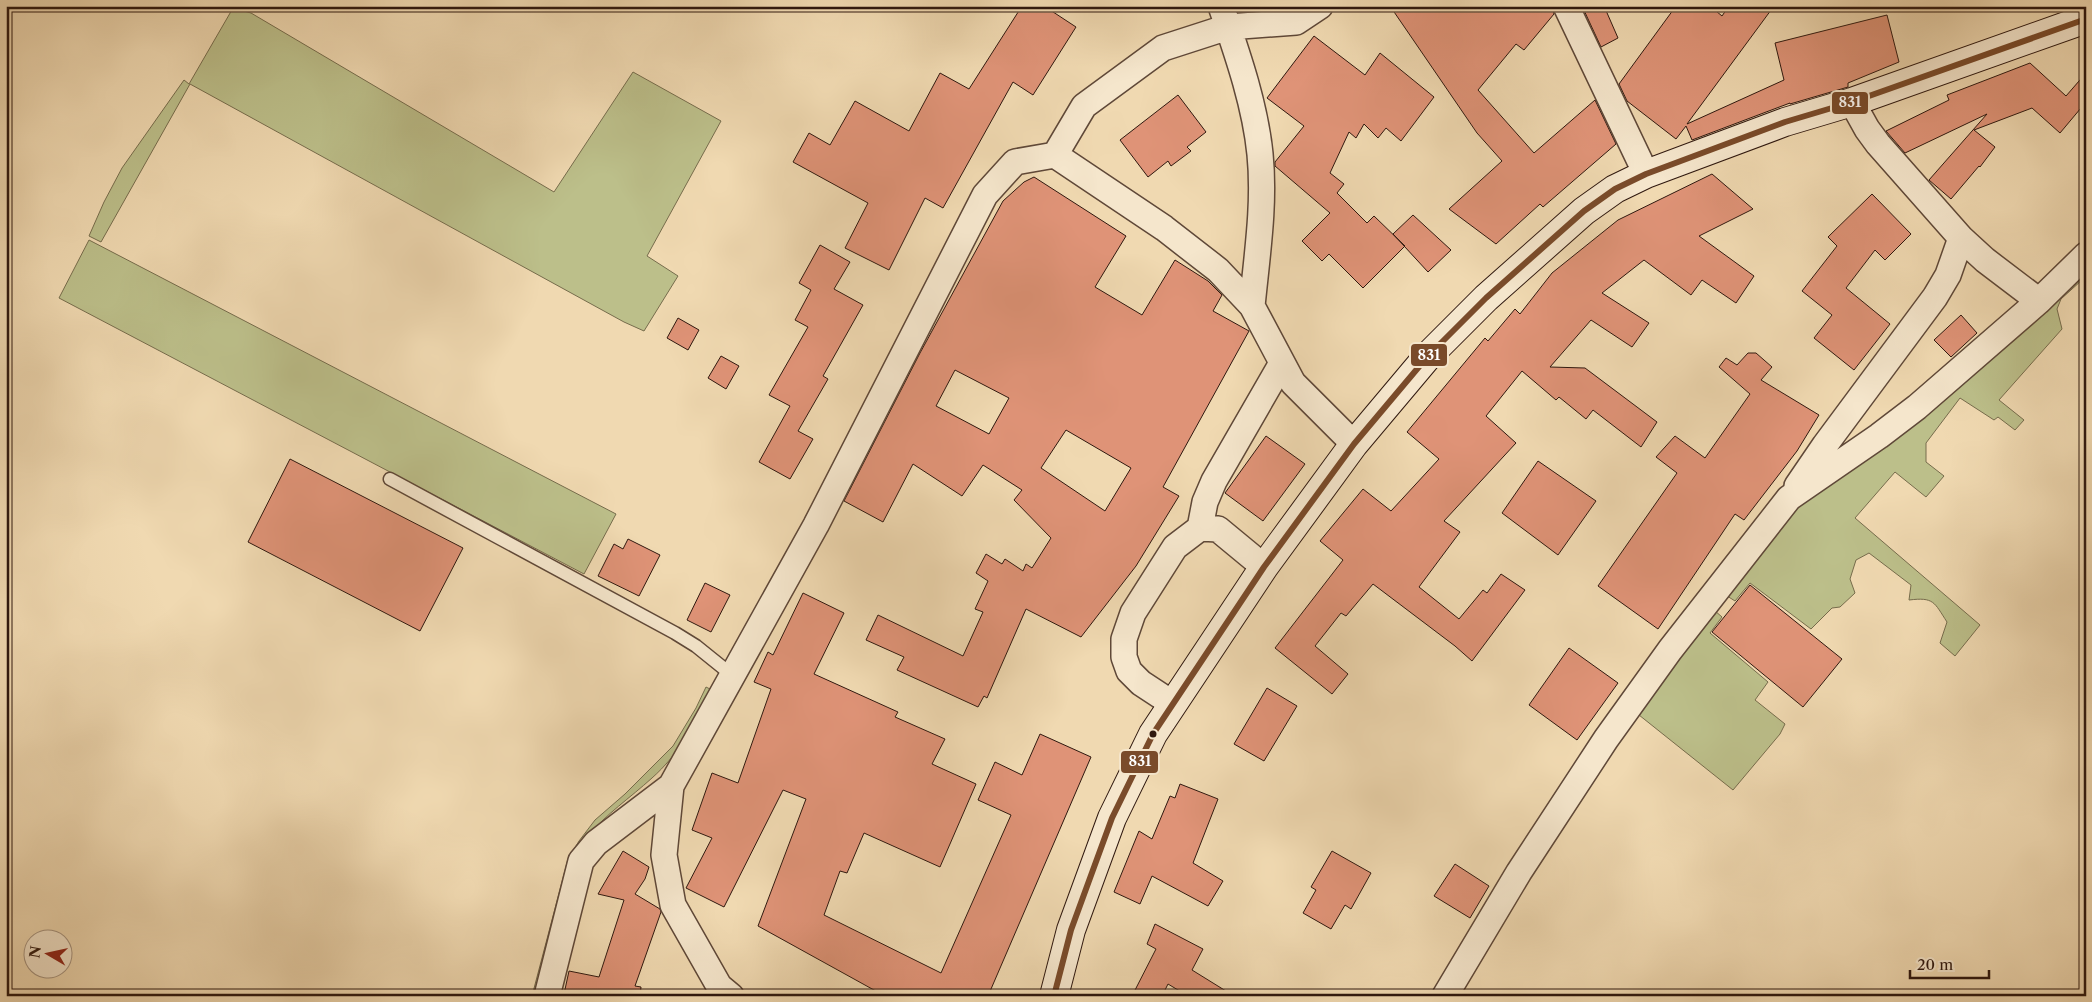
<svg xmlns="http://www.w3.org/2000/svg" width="2092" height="1002" font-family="'Libre Caslon Text',serif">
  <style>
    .green { fill: #bcbf8a; stroke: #766c4c }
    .building { fill: #df9377; stroke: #2f180f; fill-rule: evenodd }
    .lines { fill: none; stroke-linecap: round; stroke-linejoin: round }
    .lane-casing { stroke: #5f4838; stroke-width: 15 }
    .street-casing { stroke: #5f4838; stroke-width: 28 }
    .secondary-casing { stroke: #2f180f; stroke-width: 30 }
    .lane { stroke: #f5e6cc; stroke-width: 12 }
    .street { stroke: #f5e6cc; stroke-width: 25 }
    .secondary { stroke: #f5e6cc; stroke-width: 28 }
    .bus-1-casing { stroke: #f5e6cc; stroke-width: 10 }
    .bus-1 { stroke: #7a4b2a; stroke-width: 6 }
    .bus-dot { fill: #2f180f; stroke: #f5e6cc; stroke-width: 2 }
    .line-badge { stroke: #f5e6cc; stroke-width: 2 }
    .badge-label { font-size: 14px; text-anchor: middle; font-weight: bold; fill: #fff }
  </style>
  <rect width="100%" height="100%" fill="#f0d9b1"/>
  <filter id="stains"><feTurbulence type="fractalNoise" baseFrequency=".004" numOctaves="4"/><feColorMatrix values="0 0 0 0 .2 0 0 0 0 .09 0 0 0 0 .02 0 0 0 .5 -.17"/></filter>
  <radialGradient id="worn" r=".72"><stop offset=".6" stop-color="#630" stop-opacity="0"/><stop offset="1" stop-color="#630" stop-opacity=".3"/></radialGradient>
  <!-- green -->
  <path class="green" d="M233,8L251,13L554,192L633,72L721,121L647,256L678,276L644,331L624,322L190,84L101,242L89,236L104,202L122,168L184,80L189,84Z
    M89,240L616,514L584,574L59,298Z
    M2078,276L2082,280L2061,299L2057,309L2062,329L1999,400L2024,420L2015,430L1998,417L1994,420L1960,398L1926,443V462L1944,476L1926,497L1895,472L1855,518L1980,625L1955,656L1940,643L1947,622C1934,602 1934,597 1909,600L1911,585L1869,553L1856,560L1850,579L1855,593L1840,607L1832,608L1811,629L1750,583L1735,601L1724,594L1797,506Z
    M1714,610L1722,617L1710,633L1768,682L1755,700L1785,724L1780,734L1733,790L1639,715C1569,801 1515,901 1458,996H1455L1557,827L1616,737Z
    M706,687L710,689C699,721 678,755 652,778C630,798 606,814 587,837L537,996H532L568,859L579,841L595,820L625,794L673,746L696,708Z"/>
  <!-- building -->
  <path class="building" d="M1022,6H1044L1076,27L1033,95L1013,82L943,208L925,198L889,270L845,248L868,203L793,162L809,133L830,145L855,101L909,131L940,73L969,89Z
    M1390,6H1552L1554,14L1524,50L1516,44L1478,90L1534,153L1595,100L1616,144L1543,207L1540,204L1496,244L1449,209L1502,161L1477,133Z
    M1582,6H1604L1618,38L1601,47Z
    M1676,6H1710L1722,16L1729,6H1774L1687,124L1784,80L1775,43L1887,15L1899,62L1848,83V87L1790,104V103L1692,140L1686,126L1676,139L1627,101L1619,84Z
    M1314,36L1365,75L1380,53L1434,97L1401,141L1386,128L1378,138L1364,124L1356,138L1349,132L1330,173L1344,184L1337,193L1367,223L1374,216L1405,246L1363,288L1329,254L1322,261L1302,241L1330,213L1275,166V162L1304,126L1267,98Z
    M2030,63L2066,96L2086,73V102L2060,133L2032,108L1974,130L1995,147L1980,167L1979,166L1951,199L1929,180L1987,114L1905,153L1886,131L1949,100L1947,95Z
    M1178,95L1206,132L1187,147L1191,151L1171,166L1168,161L1148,177L1120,140Z
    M1712,174L1753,209L1699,236L1754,276L1736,303L1702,280L1691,295L1644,260L1602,293L1649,323L1632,347L1591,320L1550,367L1585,368L1657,422L1641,447L1593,410L1586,419L1559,397L1556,400L1522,371L1486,416L1516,443L1444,521L1460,532L1419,587L1459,619L1483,590L1487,593L1501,574L1525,590L1472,661L1455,646L1373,584L1346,616L1341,613L1315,646L1348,674L1332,694L1275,648L1343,560L1320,541L1363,489L1391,511L1439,459L1407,432L1485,338L1488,341L1515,309L1520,314L1552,273L1618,220Z
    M1034,177L1126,236L1095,287L1142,315L1175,260L1208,281L1222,295L1213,311L1249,331L1163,487L1179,496L1136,566L1081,637L1026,609L987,698L984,696L978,707L897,670L904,657L866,640L878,615L963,656L983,612L975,609L988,581L976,573L986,554L1002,564L1005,559L1023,571L1026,564L1032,568L1051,538L1014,500L1022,490L983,465L962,496L913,464L883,522L844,501L920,353L1003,201L1024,182ZM955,370L1009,398L989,434L936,406ZM1066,430L1131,468L1105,511L1041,468Z
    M1872,194L1911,234L1885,260L1875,250L1846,288L1890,324L1854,370L1814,338L1832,315L1802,291L1837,246L1828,237Z
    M1413,215L1451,250L1428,272L1393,234Z
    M820,245L850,262L834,289L863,305L823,376L828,379L798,431L813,439L790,479L759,462L790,406L769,395L808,327L795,320L811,290L799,283Z
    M1961,315L1977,333L1951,357L1934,340Z
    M678,318L699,330L688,350L667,338Z
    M1748,353H1756L1772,367L1761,380L1819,415L1797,451L1744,520L1735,514L1658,629L1598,586L1677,473L1656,457L1675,436L1705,458L1750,394L1719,367L1726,358L1737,365Z
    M721,356L739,366L726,389L708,378Z
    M1266,436L1305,464L1263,521L1225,493Z
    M290,459L463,548L420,631L248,542Z
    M1538,461L1596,501L1558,555L1502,513Z
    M628,539L660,555L639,596L598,576L614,544L623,549Z
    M705,583L730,595L711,632L687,620Z
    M1750,585L1842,659L1803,707L1712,632Z
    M803,593L844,613L814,674L898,712L895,717L945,739L932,764L976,784L940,867L864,833L847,873L840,871L824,915L941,973L1011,815L978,800L995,762L1022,775L1040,734L1091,757L988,996L883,995L758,926L806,799L783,790L724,907L686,888L712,838L692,830L712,773L738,783L771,689L754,682L768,652L773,655Z
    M1569,648L1618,683L1577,740L1529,705Z
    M1267,688L1297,706L1264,761L1234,744Z
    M1180,784L1218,799L1193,863L1223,881L1208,906L1152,876L1140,904L1114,892L1139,831L1152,839L1170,796L1175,798Z
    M623,851L649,867L645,879L635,894L660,909L661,912L635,986L641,987L640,996H586L564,994L569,971L599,977L624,900L598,894Z
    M1332,851L1371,873L1351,909L1345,905L1331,929L1303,913L1316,890L1311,887Z
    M1455,864L1489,886L1470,918L1434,896Z
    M1155,924L1203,949L1192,970L1234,996H1188L1168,984L1162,996H1132L1156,949L1147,944Z"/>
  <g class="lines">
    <defs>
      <path id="lane" d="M390,479L675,633L696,646L732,675"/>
      <path id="street" d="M1221,6C1237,53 1255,104 1260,154C1265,204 1257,255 1252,306
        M1566,6L1646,174
        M1852,102L1867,129L1878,144L1961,238L1985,260L2039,301
        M1055,155L1084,106L1163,48L1228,27L1296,22L1320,6
        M1797,486L1825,445L1935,297L1948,275L1961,238
        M1200,528L1205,502L1214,481L1282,363
        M1173,704L1141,683L1129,671L1124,657V639L1133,613L1175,547L1200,528L1218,529L1264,567
        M671,786L664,855L673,905L719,986L731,996
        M547,996L581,861L596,843L671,786L816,525L985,195L1015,162L1055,155L1164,228L1218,270L1252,306L1293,383L1354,444
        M1445,996L1519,872L1606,739L1670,650L1789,498L1879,436L1917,407L2039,301L2086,255"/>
      <path id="secondary" d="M1054,996L1071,930L1112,818L1153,734L1264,567L1354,444L1428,356L1486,298L1584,211L1615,189L1646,174L1785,122L1852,102L2086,19"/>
    </defs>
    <!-- lane casing -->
    <use href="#lane" class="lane-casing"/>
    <!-- street casing -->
    <use href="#street" class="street-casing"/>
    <!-- secondary casing -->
    <use href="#secondary" class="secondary-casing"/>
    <!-- lane -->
    <use href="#lane" class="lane"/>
    <!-- street -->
    <use href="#street" class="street"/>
    <!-- secondary -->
    <use href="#secondary" class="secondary"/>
    <defs>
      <path id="bus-1" d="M1054,996L1071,930L1112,818L1153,734L1264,567L1354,444L1428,356L1486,298L1584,211L1615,189L1646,174L1785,122L1852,102L2086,19"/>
    </defs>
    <!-- bus-1 casing -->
    <use href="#bus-1" class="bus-1-casing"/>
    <!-- bus-1 -->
    <use href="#bus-1" class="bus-1"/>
  </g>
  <!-- markers -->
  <circle class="bus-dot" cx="1153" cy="734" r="4.5"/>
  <g class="line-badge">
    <rect x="1831" y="91" width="38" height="24" rx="5" fill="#7a4b2a"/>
    <rect x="1410" y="343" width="38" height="24" rx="5" fill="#7a4b2a"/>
    <rect x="1120" y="750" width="39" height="24" rx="5" fill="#7a4b2a"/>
  </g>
  <g class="badge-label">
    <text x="1850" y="107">831</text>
    <text x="1429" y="360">831</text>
    <text x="1140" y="766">831</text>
  </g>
  <!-- margin -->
  <rect width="2092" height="1002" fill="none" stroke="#f0d9b1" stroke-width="25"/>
  <rect x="8" y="8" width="2077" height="987" fill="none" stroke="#2f180f" stroke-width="2.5"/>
  <rect x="12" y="12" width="2067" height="977" fill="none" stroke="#2f180f"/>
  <!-- north arrow -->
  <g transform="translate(48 954) rotate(279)"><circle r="24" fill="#f5e6cc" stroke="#a69480"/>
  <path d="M0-4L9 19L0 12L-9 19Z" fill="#8f2418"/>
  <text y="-8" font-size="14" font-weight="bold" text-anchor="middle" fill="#2f180f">N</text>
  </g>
  <!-- scale -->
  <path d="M1910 970v8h79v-8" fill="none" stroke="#2f180f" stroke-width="2.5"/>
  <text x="1917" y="970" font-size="15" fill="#2f180f" stroke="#f5e6cc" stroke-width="4" paint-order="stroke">20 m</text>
  <rect width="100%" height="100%" filter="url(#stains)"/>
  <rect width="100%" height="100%" fill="url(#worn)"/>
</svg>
